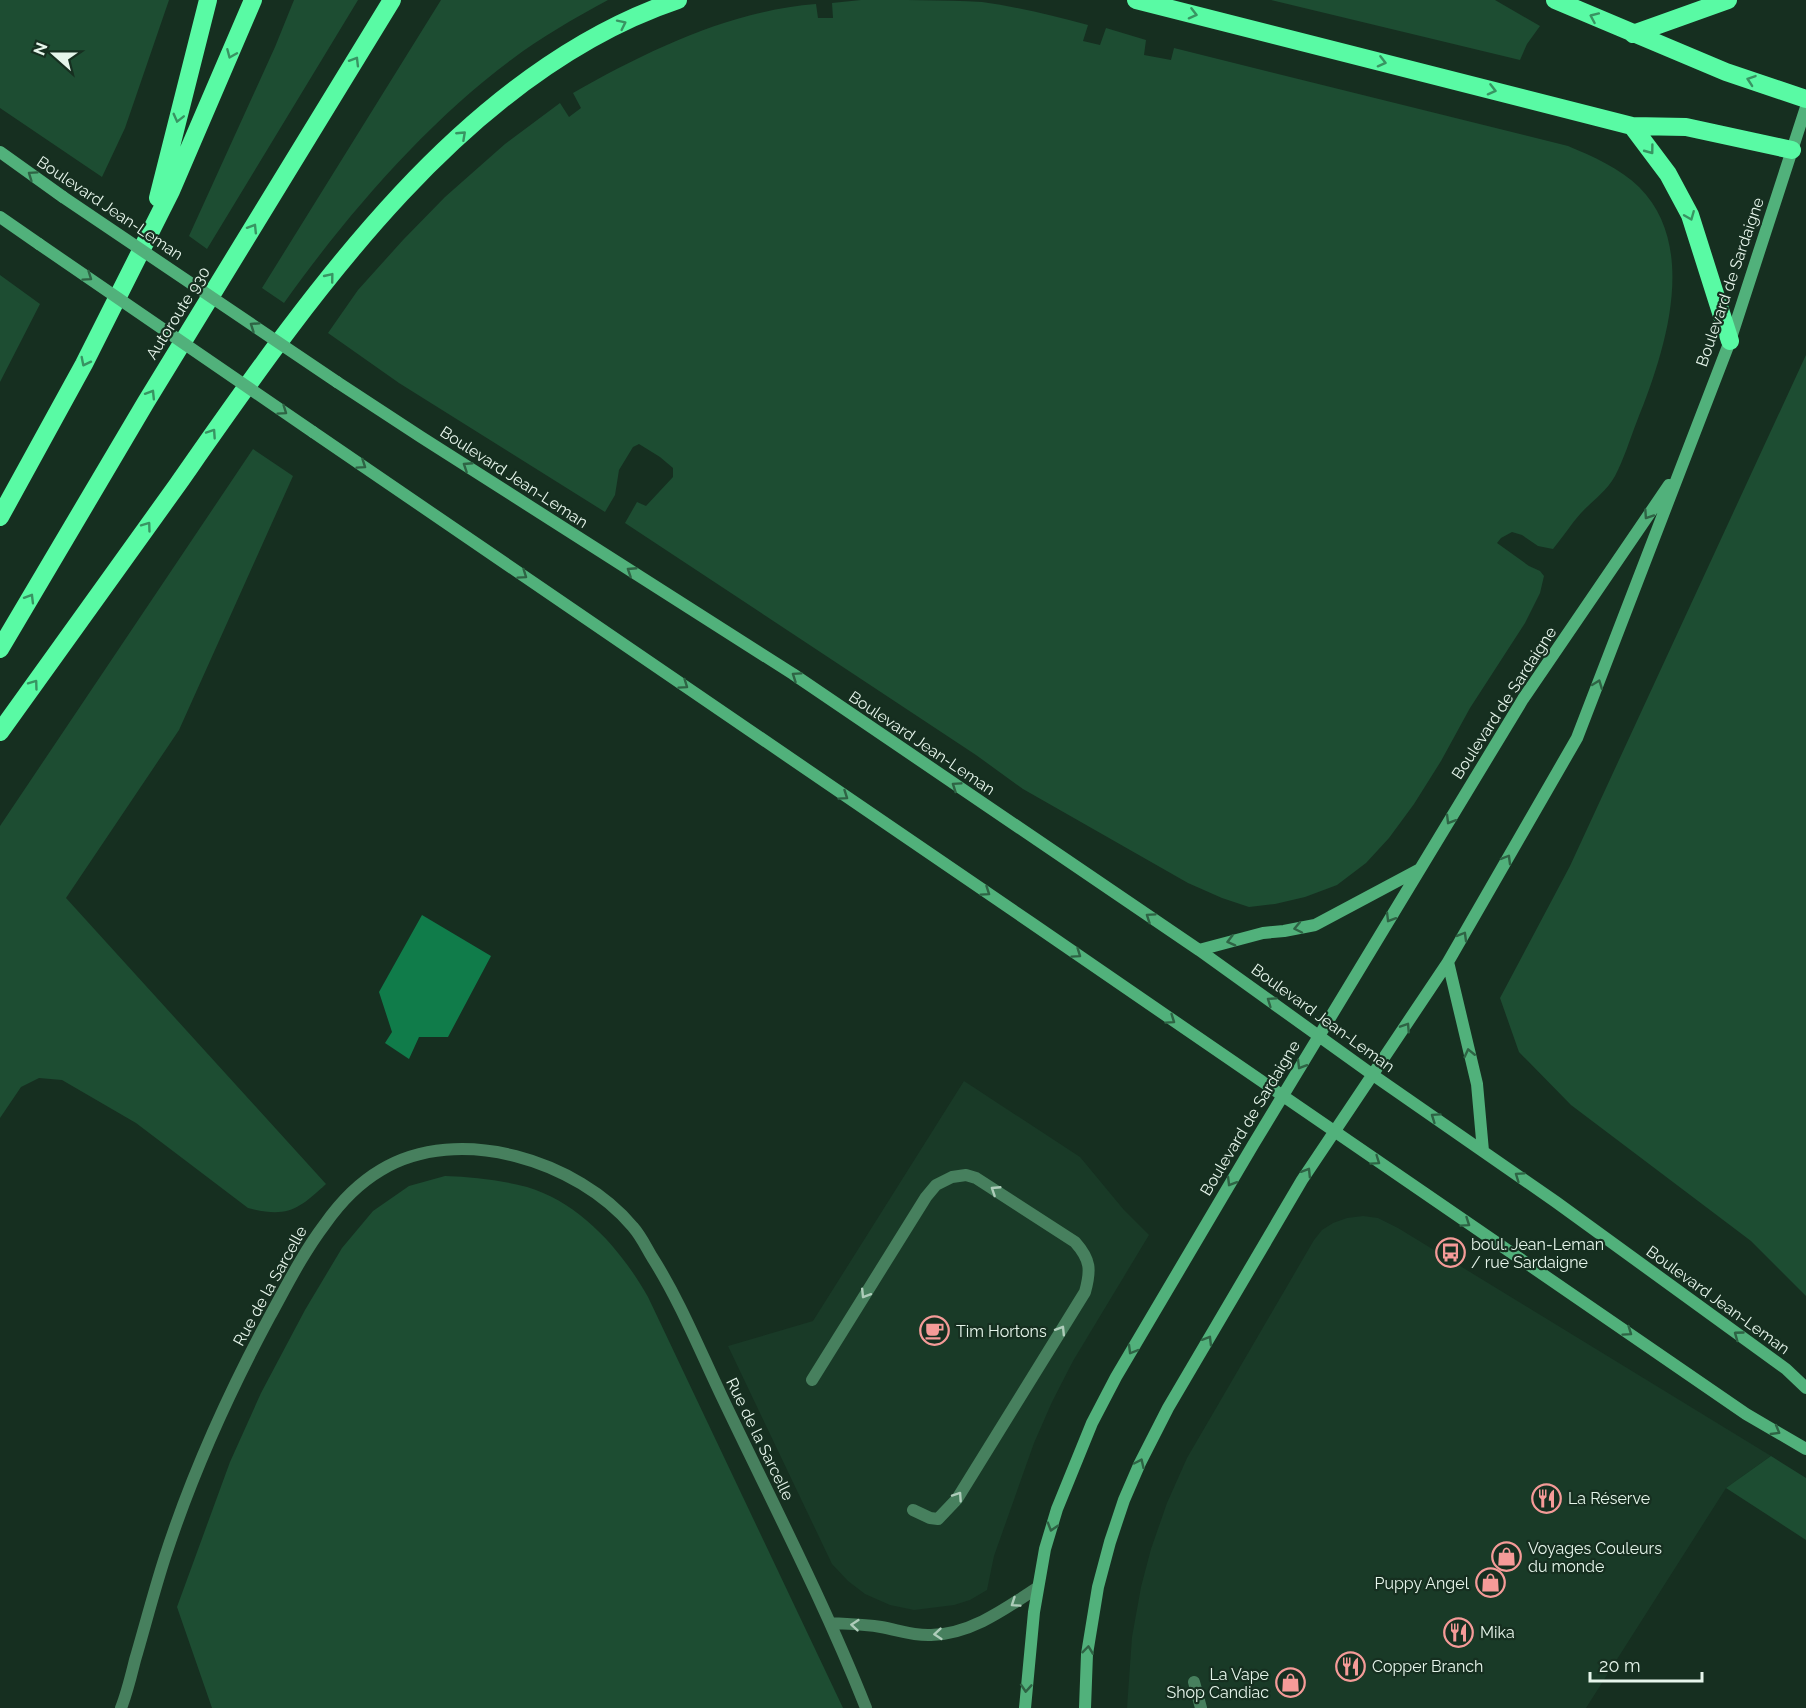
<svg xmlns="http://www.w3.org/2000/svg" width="1806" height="1708" font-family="Raleway,sans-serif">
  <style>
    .built { fill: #193a27 }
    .green { fill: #1d4d32 }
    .water { fill: #107c4a }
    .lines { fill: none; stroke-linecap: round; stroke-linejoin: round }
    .lane { stroke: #47805e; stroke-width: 12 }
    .street { stroke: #47805e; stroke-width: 12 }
    .secondary { stroke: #51b17b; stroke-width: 12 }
    .highway { stroke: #59faa4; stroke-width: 18 }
    .secondary-bridge { stroke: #51b17b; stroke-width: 12 }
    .oneway { stroke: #389462 }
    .oneway2 { stroke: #2e6344 }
    .oneway3 { stroke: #aeccba }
    .labels { text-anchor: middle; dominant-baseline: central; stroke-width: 4.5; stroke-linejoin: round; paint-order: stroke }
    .street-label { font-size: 16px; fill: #e6f5eb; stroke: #162f20 }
    .poi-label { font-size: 16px; fill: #e6f5eb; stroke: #162f20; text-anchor: start }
  </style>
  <rect width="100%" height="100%" fill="#162f20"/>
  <!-- built -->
  <path class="built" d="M964,1081L1080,1157L1124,1210L1149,1235L1073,1361L1052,1402L1034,1443L994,1556L987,1590L970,1600L954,1605L914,1610L890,1605L865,1594L848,1581L832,1564L728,1346L813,1321Z
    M1363,1216L1378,1218L1398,1228L1771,1456L1726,1488L1586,1708H1127L1132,1637L1141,1587L1151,1549L1167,1503L1187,1458L1314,1240L1322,1230L1333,1223L1347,1218Z"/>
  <!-- green -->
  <path class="green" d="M0,0H169L125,128L102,177L0,108Z
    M294,0H358L207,249L189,236L275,47Z
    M441,0H608C575,18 541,37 511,60C425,124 346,216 284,303L262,288Z
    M861,0C901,0 943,0 982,2C1018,7 1053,16 1088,25L1083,41L1100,45L1106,28L1146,40L1144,55L1171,60L1174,48L1568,146C1592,156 1621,169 1639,187C1700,248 1664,354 1637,421C1630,439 1624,459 1615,476C1606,492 1593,500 1581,513C1571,524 1563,537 1553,549L1538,546L1522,535L1512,532L1501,538L1497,543L1529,566L1540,571L1544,576L1540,593L1525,623L1470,708L1441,761L1414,804L1389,838L1366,863L1337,885L1305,897L1275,904L1249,907L1222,898L1188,883L1023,789L976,755L625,523L637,502L646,506L673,477V468L660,457L639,444L633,447L619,470L615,495L605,512L399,383L328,333L358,290L403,240L445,197L505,144L560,103L569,117L581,108L573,93C647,51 729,11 816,4L818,18H833L832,3Z
    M1271,0H1495L1540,26L1527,44L1520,60Z
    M0,275L40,304L0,382Z
    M1806,355V1296L1751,1241L1571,1105L1519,1052L1500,998L1570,866Z
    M253,449L293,476L179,730L66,898L326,1184C298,1210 287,1218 248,1208L136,1123L62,1080L39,1078L21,1087L0,1118V826Z
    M445,1176C473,1177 500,1180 527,1187C581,1203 622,1251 648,1297L843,1708H212L177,1607L230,1462L261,1393L305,1310L342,1248L373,1211L409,1186Z
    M1771,1456L1806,1478V1540L1726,1488Z"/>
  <!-- water -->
  <path class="water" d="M422,915L491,956L448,1037H419L409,1059L385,1043L392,1032L379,992Z"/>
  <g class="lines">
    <!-- lane -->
    <path class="lane" d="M812,1380L926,1197L936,1185L952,1177L966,1175L976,1178L1075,1242C1091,1260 1091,1270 1085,1292L957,1499L938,1519L930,1518L913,1510
      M1194,1682L1201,1708"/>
    <!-- street -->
    <path class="street" d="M830,1623C847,1624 864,1624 881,1627C898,1630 914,1636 931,1635C971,1634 1005,1609 1037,1588
      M121,1708C127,1693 131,1676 135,1660C145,1626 154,1591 165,1557C192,1474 228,1394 270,1316C287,1285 303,1253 325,1224C339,1204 359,1183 381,1170C459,1123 578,1161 633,1227C641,1236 646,1247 652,1257C680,1301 700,1351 722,1397C771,1500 824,1602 866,1708"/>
    <!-- secondary -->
    <path class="secondary" d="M0,152L63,197
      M0,217L39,244
      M337,382L421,437L793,674L1199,950L1373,1075L1556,1202L1786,1369L1806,1388
      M313,432L1030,922L1746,1414L1806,1449
      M1199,950L1263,933L1284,931L1315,925L1420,869
      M1448,962L1477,1084L1483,1151
      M1025,1708L1034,1612L1045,1549L1057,1509L1092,1423L1116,1377L1253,1145L1523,699L1669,485
      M1085,1708L1087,1654L1098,1587L1110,1542L1124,1500L1140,1463L1168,1408L1302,1180L1448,962L1577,738L1730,341L1806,107"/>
    <!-- highway -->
    <path class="highway" d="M1136,0L1632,126L1686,127L1792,150
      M1555,0L1726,72L1806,99
      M1633,34L1728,0
      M1632,126L1668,174L1690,215L1730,341
      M158,198L208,0
      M0,517L84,364L171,191L253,0
      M0,649L146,402L392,0
      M0,732C59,649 119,567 178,484C304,304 460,73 678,0"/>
    <!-- secondary-bridge -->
    <path class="secondary-bridge" d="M63,197L337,382
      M39,244L313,432"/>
  </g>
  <!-- one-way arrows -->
  <defs><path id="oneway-chevron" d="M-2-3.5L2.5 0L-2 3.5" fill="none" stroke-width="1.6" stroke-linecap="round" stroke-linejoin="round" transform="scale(1.5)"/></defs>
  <g class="oneway">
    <use href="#oneway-chevron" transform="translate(1193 14) rotate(14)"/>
    <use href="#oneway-chevron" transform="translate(1594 17) rotate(-156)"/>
    <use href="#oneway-chevron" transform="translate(622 24) rotate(-26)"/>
    <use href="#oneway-chevron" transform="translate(231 54) rotate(113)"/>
    <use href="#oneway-chevron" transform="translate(355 61) rotate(-59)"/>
    <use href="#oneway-chevron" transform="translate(1382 62) rotate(14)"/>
    <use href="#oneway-chevron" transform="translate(1751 80) rotate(-161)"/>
    <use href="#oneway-chevron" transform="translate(1492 90) rotate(14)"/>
    <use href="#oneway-chevron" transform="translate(178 118) rotate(104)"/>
    <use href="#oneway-chevron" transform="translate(462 135) rotate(-43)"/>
    <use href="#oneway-chevron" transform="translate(1650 150) rotate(53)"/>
    <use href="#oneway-chevron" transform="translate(1690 216) rotate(68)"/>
    <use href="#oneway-chevron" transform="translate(253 228) rotate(-58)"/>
    <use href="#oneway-chevron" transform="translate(330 277) rotate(-51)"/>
    <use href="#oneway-chevron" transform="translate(85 362) rotate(117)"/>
    <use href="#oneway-chevron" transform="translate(151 394) rotate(-58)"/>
    <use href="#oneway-chevron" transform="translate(212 433) rotate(-56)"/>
    <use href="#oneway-chevron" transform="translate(147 526) rotate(-54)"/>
    <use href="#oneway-chevron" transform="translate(30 598) rotate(-59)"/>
    <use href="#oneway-chevron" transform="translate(34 684) rotate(-54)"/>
  </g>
  <g class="oneway2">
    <use href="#oneway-chevron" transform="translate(32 175) rotate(-145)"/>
    <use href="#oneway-chevron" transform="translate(88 277) rotate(35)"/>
    <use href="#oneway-chevron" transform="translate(254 326) rotate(-146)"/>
    <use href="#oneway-chevron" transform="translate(283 411) rotate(35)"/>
    <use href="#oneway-chevron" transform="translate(362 465) rotate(34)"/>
    <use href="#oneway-chevron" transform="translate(467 466) rotate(-147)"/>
    <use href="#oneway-chevron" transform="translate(1648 515) rotate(124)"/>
    <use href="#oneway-chevron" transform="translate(631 571) rotate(-147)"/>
    <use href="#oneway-chevron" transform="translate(523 575) rotate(35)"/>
    <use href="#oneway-chevron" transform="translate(796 676) rotate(-146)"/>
    <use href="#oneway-chevron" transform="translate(1598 684) rotate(-69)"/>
    <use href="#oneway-chevron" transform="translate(684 685) rotate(35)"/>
    <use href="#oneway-chevron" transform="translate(956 786) rotate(-146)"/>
    <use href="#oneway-chevron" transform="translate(844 796) rotate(34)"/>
    <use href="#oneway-chevron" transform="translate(1450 820) rotate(121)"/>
    <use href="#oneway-chevron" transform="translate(1507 859) rotate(-60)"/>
    <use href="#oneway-chevron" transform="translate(986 892) rotate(34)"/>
    <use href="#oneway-chevron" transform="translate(1150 917) rotate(-146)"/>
    <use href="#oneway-chevron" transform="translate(1390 918) rotate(121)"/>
    <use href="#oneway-chevron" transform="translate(1298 928) rotate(168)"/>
    <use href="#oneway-chevron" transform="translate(1463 936) rotate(-60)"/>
    <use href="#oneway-chevron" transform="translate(1231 941) rotate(165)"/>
    <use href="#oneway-chevron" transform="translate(1077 954) rotate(35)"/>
    <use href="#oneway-chevron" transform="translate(1271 1001) rotate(-145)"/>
    <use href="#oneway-chevron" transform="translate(1171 1020) rotate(35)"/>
    <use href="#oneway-chevron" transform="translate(1406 1027) rotate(-57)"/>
    <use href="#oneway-chevron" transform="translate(1469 1053) rotate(-103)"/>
    <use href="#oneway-chevron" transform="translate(1301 1065) rotate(121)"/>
    <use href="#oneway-chevron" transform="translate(1435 1117) rotate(-145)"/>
    <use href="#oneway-chevron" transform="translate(1376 1161) rotate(35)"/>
    <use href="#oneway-chevron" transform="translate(1307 1172) rotate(-58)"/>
    <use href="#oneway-chevron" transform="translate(1519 1176) rotate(-145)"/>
    <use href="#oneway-chevron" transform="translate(1231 1182) rotate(121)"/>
    <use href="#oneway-chevron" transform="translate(1466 1223) rotate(34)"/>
    <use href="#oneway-chevron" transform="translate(1628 1332) rotate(35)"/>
    <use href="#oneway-chevron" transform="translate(1738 1335) rotate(-144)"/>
    <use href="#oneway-chevron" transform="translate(1208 1340) rotate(-59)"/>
    <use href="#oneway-chevron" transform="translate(1132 1350) rotate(120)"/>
    <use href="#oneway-chevron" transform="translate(1776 1431) rotate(30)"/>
    <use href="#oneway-chevron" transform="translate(1140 1463) rotate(-65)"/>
    <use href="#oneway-chevron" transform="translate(1052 1527) rotate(107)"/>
    <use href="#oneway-chevron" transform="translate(1088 1650) rotate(-83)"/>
    <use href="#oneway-chevron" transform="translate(1026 1688) rotate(94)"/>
  </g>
  <g class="oneway3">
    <use href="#oneway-chevron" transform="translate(995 1190) rotate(-147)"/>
    <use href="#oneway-chevron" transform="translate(865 1294) rotate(122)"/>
    <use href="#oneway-chevron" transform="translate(1061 1330) rotate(-58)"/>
    <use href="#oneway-chevron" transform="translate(958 1496) rotate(-56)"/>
    <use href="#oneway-chevron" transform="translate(1015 1603) rotate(146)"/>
    <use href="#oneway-chevron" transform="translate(855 1625) rotate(-175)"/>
    <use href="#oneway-chevron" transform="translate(938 1634) rotate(175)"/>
  </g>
  <!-- icons -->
  <defs>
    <symbol id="bus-ring" viewBox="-11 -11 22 22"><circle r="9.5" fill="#162f20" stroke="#f59b98" stroke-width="1.5"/><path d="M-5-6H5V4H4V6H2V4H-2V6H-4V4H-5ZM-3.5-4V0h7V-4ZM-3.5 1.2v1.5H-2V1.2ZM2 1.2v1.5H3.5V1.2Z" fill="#f59b98"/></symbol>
    <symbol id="cafe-ring" viewBox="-11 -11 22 22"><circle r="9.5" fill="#162f20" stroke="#f59b98" stroke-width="1.5"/><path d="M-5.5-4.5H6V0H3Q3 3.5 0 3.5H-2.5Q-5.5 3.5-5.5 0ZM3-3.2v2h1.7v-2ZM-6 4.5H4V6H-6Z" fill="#f59b98"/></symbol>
    <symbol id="restaurant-ring" viewBox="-11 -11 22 22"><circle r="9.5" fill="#162f20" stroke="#f59b98" stroke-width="1.5"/><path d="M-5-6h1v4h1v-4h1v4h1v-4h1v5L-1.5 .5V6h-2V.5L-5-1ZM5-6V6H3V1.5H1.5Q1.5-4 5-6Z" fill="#f59b98"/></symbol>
    <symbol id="shop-ring" viewBox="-11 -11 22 22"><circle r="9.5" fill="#162f20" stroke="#f59b98" stroke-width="1.5"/><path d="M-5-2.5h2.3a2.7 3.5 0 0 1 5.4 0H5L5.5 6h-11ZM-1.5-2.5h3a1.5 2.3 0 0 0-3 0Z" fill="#f59b98"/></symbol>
  </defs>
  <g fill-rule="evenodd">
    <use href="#bus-ring" x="1434" y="1236" width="33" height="33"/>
    <use href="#cafe-ring" x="918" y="1314" width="33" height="33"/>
    <use href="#restaurant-ring" x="1530" y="1482" width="33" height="33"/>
    <use href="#shop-ring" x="1490" y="1540" width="33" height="33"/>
    <use href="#shop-ring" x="1474" y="1566" width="33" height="33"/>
    <use href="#restaurant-ring" x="1442" y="1616" width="33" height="33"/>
    <use href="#restaurant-ring" x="1334" y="1650" width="33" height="33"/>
    <use href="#shop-ring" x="1274" y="1666" width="33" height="33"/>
  </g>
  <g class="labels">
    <!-- street labels -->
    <g class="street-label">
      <text transform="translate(110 208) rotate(34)">Boulevard Jean-Leman</text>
      <text transform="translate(1730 282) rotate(-71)">Boulevard de Sardaigne</text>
      <text transform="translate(178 313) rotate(-58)">Autoroute 930</text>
      <text transform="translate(514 477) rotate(33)">Boulevard Jean-Leman</text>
      <text transform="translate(1504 703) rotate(-57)">Boulevard de Sardaigne</text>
      <text transform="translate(922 743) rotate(34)">Boulevard Jean-Leman</text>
      <text transform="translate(1323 1018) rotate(36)">Boulevard Jean-Leman</text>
      <text transform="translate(1250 1118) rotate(-59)">Boulevard de Sardaigne</text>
      <text transform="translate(270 1286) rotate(-61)">Rue de la Sarcelle</text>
      <text transform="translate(1718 1300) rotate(36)">Boulevard Jean-Leman</text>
      <text transform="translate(760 1439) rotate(64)">Rue de la Sarcelle</text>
    </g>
    <!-- poi labels -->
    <g class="poi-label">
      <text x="1471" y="1244">boul. Jean-Leman<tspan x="1471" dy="18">/ rue Sardaigne</tspan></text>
      <text x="956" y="1331">Tim Hortons</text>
      <text x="1568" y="1498">La Réserve</text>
      <text x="1528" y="1548">Voyages Couleurs<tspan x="1528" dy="18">du monde</tspan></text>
      <text x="1469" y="1583" text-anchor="end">Puppy Angel</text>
      <text x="1480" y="1632">Mika</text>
      <text x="1372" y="1666">Copper Branch</text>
      <text x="1269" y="1674" text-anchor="end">La Vape<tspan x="1269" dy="18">Shop Candiac</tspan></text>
    </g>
  </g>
  <!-- north arrow -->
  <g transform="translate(54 54) rotate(291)" stroke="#162f20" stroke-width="4.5" paint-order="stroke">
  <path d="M0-4.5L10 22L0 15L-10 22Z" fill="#e6f5eb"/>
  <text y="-9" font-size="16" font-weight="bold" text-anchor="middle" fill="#e6f5eb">N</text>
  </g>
  <!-- scale -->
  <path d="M1590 1672v9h112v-9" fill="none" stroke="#e6f5eb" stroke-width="3"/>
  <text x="1599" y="1672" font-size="18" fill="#e6f5eb" stroke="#162f20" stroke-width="4.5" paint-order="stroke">20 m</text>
</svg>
